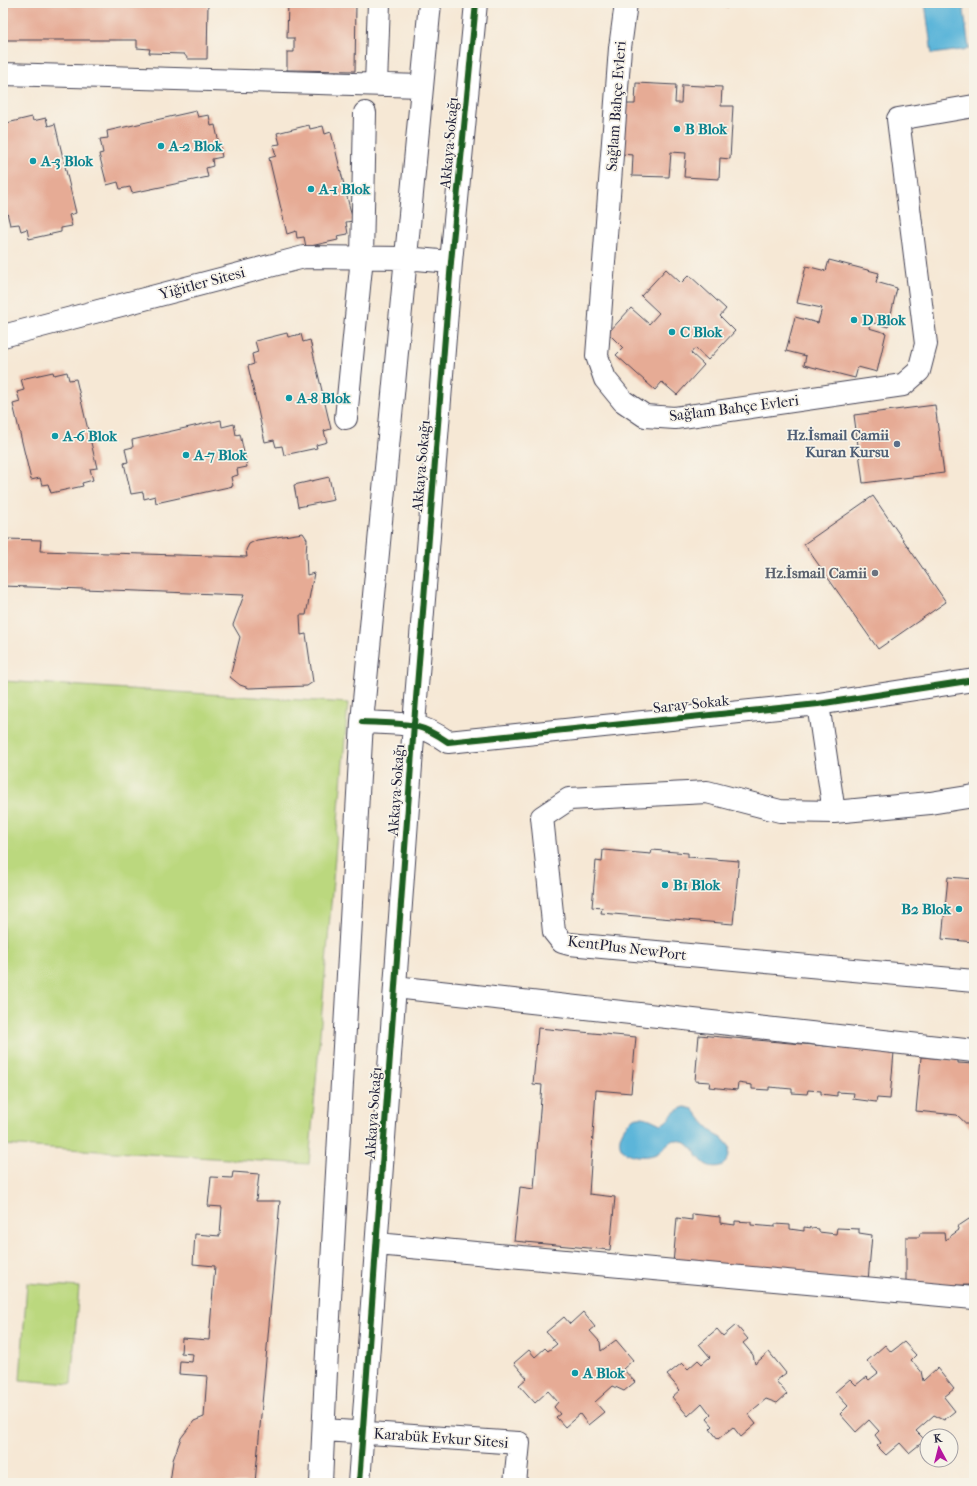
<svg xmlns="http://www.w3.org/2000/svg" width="977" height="1486" font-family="'IM FELL French Canon',serif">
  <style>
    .green { fill: #bbd87e; stroke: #6e7d5c }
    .water { fill: #5bb5d9; stroke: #3e6c8a }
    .building { fill: #e6ab95 }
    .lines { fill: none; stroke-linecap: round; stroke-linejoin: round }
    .minor-casing { stroke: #424052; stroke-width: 24 }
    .minor { stroke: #fff; stroke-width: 22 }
    .cycleway-casing { stroke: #f7f3e8; stroke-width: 8 }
    .cycleway { stroke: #1b5e20; stroke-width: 6 }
    .culture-dot { fill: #0f9aa8; stroke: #f7f3e8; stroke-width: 1.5 }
    .service-dot { fill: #5c6f8a; stroke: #f7f3e8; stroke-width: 1.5 }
    .worship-dot { fill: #6b7280; stroke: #f7f3e8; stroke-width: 1.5 }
    .labels { text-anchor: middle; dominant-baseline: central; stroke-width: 3.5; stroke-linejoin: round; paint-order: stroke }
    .street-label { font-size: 15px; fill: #22223b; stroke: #f7f3e8 }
    .culture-label { font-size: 15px; font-weight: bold; fill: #0d838f; stroke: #f7f3e8; text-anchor: start }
    .service-label { font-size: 15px; font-weight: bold; fill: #4e5e75; stroke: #f7f3e8; text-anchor: end }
    .worship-label { font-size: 15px; font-weight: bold; fill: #5b616d; stroke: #f7f3e8; text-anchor: end }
  </style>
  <rect width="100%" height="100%" fill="#f7f3e8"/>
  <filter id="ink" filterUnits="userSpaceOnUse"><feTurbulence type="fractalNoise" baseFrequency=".025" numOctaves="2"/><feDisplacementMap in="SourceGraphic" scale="8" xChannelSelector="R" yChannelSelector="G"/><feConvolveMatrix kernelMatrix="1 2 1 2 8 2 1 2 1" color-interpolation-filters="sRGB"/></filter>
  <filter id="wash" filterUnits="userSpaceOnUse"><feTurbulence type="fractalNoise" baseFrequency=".012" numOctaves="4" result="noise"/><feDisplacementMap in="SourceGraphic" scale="16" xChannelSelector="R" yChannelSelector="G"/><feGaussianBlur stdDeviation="0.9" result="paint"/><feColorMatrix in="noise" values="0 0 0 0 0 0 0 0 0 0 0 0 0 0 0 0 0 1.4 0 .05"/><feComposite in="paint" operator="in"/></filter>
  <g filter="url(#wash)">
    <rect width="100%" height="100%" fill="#f6e8d5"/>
    <!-- green -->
    <path class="green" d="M3,681L348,703L309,1164L3,1145Z
      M27,1283L79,1287L71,1384L20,1380Z"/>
    <!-- water -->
    <path class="water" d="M925,3H963L969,49L932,54Z
      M685,1107L693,1109L704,1123L716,1135L722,1138L730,1147C729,1151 729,1156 728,1159C724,1168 711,1169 704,1163C694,1155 693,1142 677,1140C669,1139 664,1149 658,1153C650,1158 633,1157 625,1152C612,1144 625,1119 638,1117C647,1116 653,1121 661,1124C672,1120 668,1112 685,1107Z"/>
    <g id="blocks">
      <!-- building -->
      <path class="building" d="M3,3H208L207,59H188L184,54L149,53L150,49L137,48V40H3Z
        M288,3H356L355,71L287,70V52H294V38H287Z
        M713,3H728L727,8Z
        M636,83L676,85L675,103H681L682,85L722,87L721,106H733L730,159L720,158L719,179L684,177L686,153L671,152L669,177L632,176L633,155L622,154L624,104H635Z
        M196,111L198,117L209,115L211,126L215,125L222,157L212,159L213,166L206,168L208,177L132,193L130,187L120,189L118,182L107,185L99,154L103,153L100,139L108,138L107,131Z
        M32,117L33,121L46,118L48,126L55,124L76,213L69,215L72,226L61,228V232L29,239L27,229L21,231L19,224L10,225L3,196V124Z
        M309,125L310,129L323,126L325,134L331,132L353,221L346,222L348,234L337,236L338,240L306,247L304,237L297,238L296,231L287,234L269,158L276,156L273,145L280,144L277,133Z
        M829,260L879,273L876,282L897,288L888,327L870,322L869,328L886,333L877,372L858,367L855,378L804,365L806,356L786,351L795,317L818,323L822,308L797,303L806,266L826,271Z
        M666,269L681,283L689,275L726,309L720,316L735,331L708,360L695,348L691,353L704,365L677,395L662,382L655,390L616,355L623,348L608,333L631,308L649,324L659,313L641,296Z
        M287,333L288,337L301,334L303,342L310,340L331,429L324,431L327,442L316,445L317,448L284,455L282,446L276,447L274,440L265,442L248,366L254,364L252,354L258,352L255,341Z
        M53,372L54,375L67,372L69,380L76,379L97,468L90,469L93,480L82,483L83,486L51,493L48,484L42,485L40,478L31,480L13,404L20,402L17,392L24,390L21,379Z
        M935,405L944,473L863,483L854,415Z
        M221,420L222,427L234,424L236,435L240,434L247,467L237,469L238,475L231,477L233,486L156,503L155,496L144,499L143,492L131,494L124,463L128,462L125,449L133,447L132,440Z
        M329,477L334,500L298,507L294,485Z
        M873,496L946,602L878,649L804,544Z
        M303,533L307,539L306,555L307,575L314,573L306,615H300L301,635L306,634L313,682L307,686L249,688L240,685L230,677L240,637L233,625L244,595L3,586V547H5L6,539L41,540L40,551L247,557L246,550L249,544L257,540Z
        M603,850L651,854L652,850L688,853V857L739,861L733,924L601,913L602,908L592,907L596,861L602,862Z
        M948,877L974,879V942L942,939Z
        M538,1028L636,1037L631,1093L596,1090L589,1194L615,1197L610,1250L514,1241L520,1187L534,1189L542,1085L533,1084Z
        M699,1035L894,1052L890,1099L877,1098L876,1102L853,1099L854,1093L837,1092V1096L821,1094V1091L808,1090L807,1094L792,1093V1089L769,1087V1090L752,1089V1085L738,1083L737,1090L709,1087L710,1082L695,1081Z
        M921,1057L958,1060V1063L974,1064V1131L957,1115L916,1111Z
        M233,1172L259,1174L256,1201H280L255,1483H170L173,1460L181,1438L194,1421L204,1417L207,1376L179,1374L180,1361L192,1362L193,1354L181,1353L182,1338L209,1340L215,1266L193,1264L195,1234L220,1236L222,1207L208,1206L211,1177L232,1178Z
        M692,1214L720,1217V1223L735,1225V1221L751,1222V1225L775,1227V1224L790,1225V1229L804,1231V1227L819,1229V1232L836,1234L837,1228L859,1229V1233L872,1235L868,1281L673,1264L677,1218L692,1220Z
        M969,1219L974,1222V1285L906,1286V1237H919L920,1233H944L945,1240L959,1230L957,1227Z
        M583,1312L595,1327L590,1331L600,1342L601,1351L616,1340L633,1360L623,1369L635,1382L624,1391L613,1386L595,1402L604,1412L588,1425L580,1414L565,1427L556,1417L560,1414L554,1407L558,1402L548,1391L535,1403L519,1385L527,1378L514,1363L529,1350L535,1357L545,1348L548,1351L557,1344L546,1332L564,1317L570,1324Z
        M736,1325L748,1339L743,1343L753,1355L755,1364L769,1352L786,1373L776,1381L787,1394L777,1403L766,1399L748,1414L756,1424L741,1437L733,1427L718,1439L710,1429L713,1426L707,1419L711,1415L702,1403L688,1416L672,1397L680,1390L667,1375L682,1363L688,1369L698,1360L702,1364L710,1357L699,1344L717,1329L723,1336Z
        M904,1342L916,1355L911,1360L921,1371L923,1381L937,1368L954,1389L944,1397L955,1411L944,1420L934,1415L916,1431L925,1440L909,1453L900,1443L886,1455L877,1446L881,1443L875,1435L879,1431L869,1420L856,1432L840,1414L848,1406L835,1392L850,1379L856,1385L866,1377L869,1380L878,1373L867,1361L885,1345L891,1352Z"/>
    </g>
  </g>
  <g filter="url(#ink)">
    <use href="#blocks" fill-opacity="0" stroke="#424052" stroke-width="1"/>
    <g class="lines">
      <defs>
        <path id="minor" d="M626,3L620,48L597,356L605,379L623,401L645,416L675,418L903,385L919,371L926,344L898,119L974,106
          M3,74L422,86
          M376,84L379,3
          M3,336L304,257L405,258L451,262
          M346,418L362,257L365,113
          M818,704L834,812L930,803L974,796
          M362,722C398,724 417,720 448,742L818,704L974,680
          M834,812L780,811L707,792L569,799L542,817L554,932L562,942L569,944L974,981
          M395,987L974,1051
          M377,1244L974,1298
          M324,1430L519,1443L515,1483
          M321,1483L326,1371L362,722L430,3
          M359,1483L414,724L451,262L476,3"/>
      </defs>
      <!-- minor casing -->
      <use href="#minor" class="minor-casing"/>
      <!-- minor -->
      <use href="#minor" class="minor"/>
      <defs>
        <path id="cycleway" d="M362,722C398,724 417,720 448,742L818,704L974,680
          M359,1483L414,724L451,262L476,3"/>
      </defs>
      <!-- cycleway casing -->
      <use href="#cycleway" class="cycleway-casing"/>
      <!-- cycleway -->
      <use href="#cycleway" class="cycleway"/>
    </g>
  </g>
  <!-- markers -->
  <g class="culture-dot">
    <circle cx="677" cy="129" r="4"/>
    <circle cx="161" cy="146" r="4"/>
    <circle cx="33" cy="161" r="4"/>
    <circle cx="311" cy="189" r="4"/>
    <circle cx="854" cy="320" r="4"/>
    <circle cx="672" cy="332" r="4"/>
    <circle cx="289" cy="398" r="4"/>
    <circle cx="55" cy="436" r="4"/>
    <circle cx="186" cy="455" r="4"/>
    <circle cx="665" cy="885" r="4"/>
    <circle cx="959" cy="909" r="4"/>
    <circle cx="575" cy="1373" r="4"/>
  </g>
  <circle class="service-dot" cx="897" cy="444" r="4"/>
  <circle class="worship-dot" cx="875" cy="573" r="4"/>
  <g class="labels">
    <!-- street labels -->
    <g class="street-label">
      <text transform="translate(616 106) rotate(-86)">Sağlam Bahçe Evleri</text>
      <text transform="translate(449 143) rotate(-85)">Akkaya Sokağı</text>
      <text transform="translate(202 283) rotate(-15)">Yiğitler Sitesi</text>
      <text transform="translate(734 408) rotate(-7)">Sağlam Bahçe Evleri</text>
      <text transform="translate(421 466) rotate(-85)">Akkaya Sokağı</text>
      <text transform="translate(691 704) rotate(-6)">Saray Sokak</text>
      <text transform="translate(396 790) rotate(-86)">Akkaya Sokağı</text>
      <text transform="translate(627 948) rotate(7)">KentPlus NewPort</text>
      <text transform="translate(373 1113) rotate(-86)">Akkaya Sokağı</text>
      <text transform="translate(441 1438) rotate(4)">Karabük Evkur Sitesi</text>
    </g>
    <!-- culture labels -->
    <g class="culture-label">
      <text x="685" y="129">B Blok</text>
      <text x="169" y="146">A-2 Blok</text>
      <text x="41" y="161">A-3 Blok</text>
      <text x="319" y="189">A-1 Blok</text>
      <text x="862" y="320">D Blok</text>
      <text x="680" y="332">C Blok</text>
      <text x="297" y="398">A-8 Blok</text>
      <text x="63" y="436">A-6 Blok</text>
      <text x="194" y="455">A-7 Blok</text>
      <text x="673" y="885">B1 Blok</text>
      <text x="951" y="909" text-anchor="end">B2 Blok</text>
      <text x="583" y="1373">A Blok</text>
    </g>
    <!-- service labels -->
    <g class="service-label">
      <text x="889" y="435">Hz.İsmail Camii<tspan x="889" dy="17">Kuran Kursu</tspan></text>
    </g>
    <!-- worship labels -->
    <g class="worship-label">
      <text x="867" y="573">Hz.İsmail Camii</text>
    </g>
  </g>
  <!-- margin -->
  <rect width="977" height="1486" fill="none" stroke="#f7f3e8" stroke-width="16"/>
  <!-- north arrow -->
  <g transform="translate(939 1448) rotate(353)"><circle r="19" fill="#f7f3e8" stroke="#a29fa3"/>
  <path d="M0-3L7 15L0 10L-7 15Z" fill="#b5179e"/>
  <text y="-6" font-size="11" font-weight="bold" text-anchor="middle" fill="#22223b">K</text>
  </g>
</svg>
